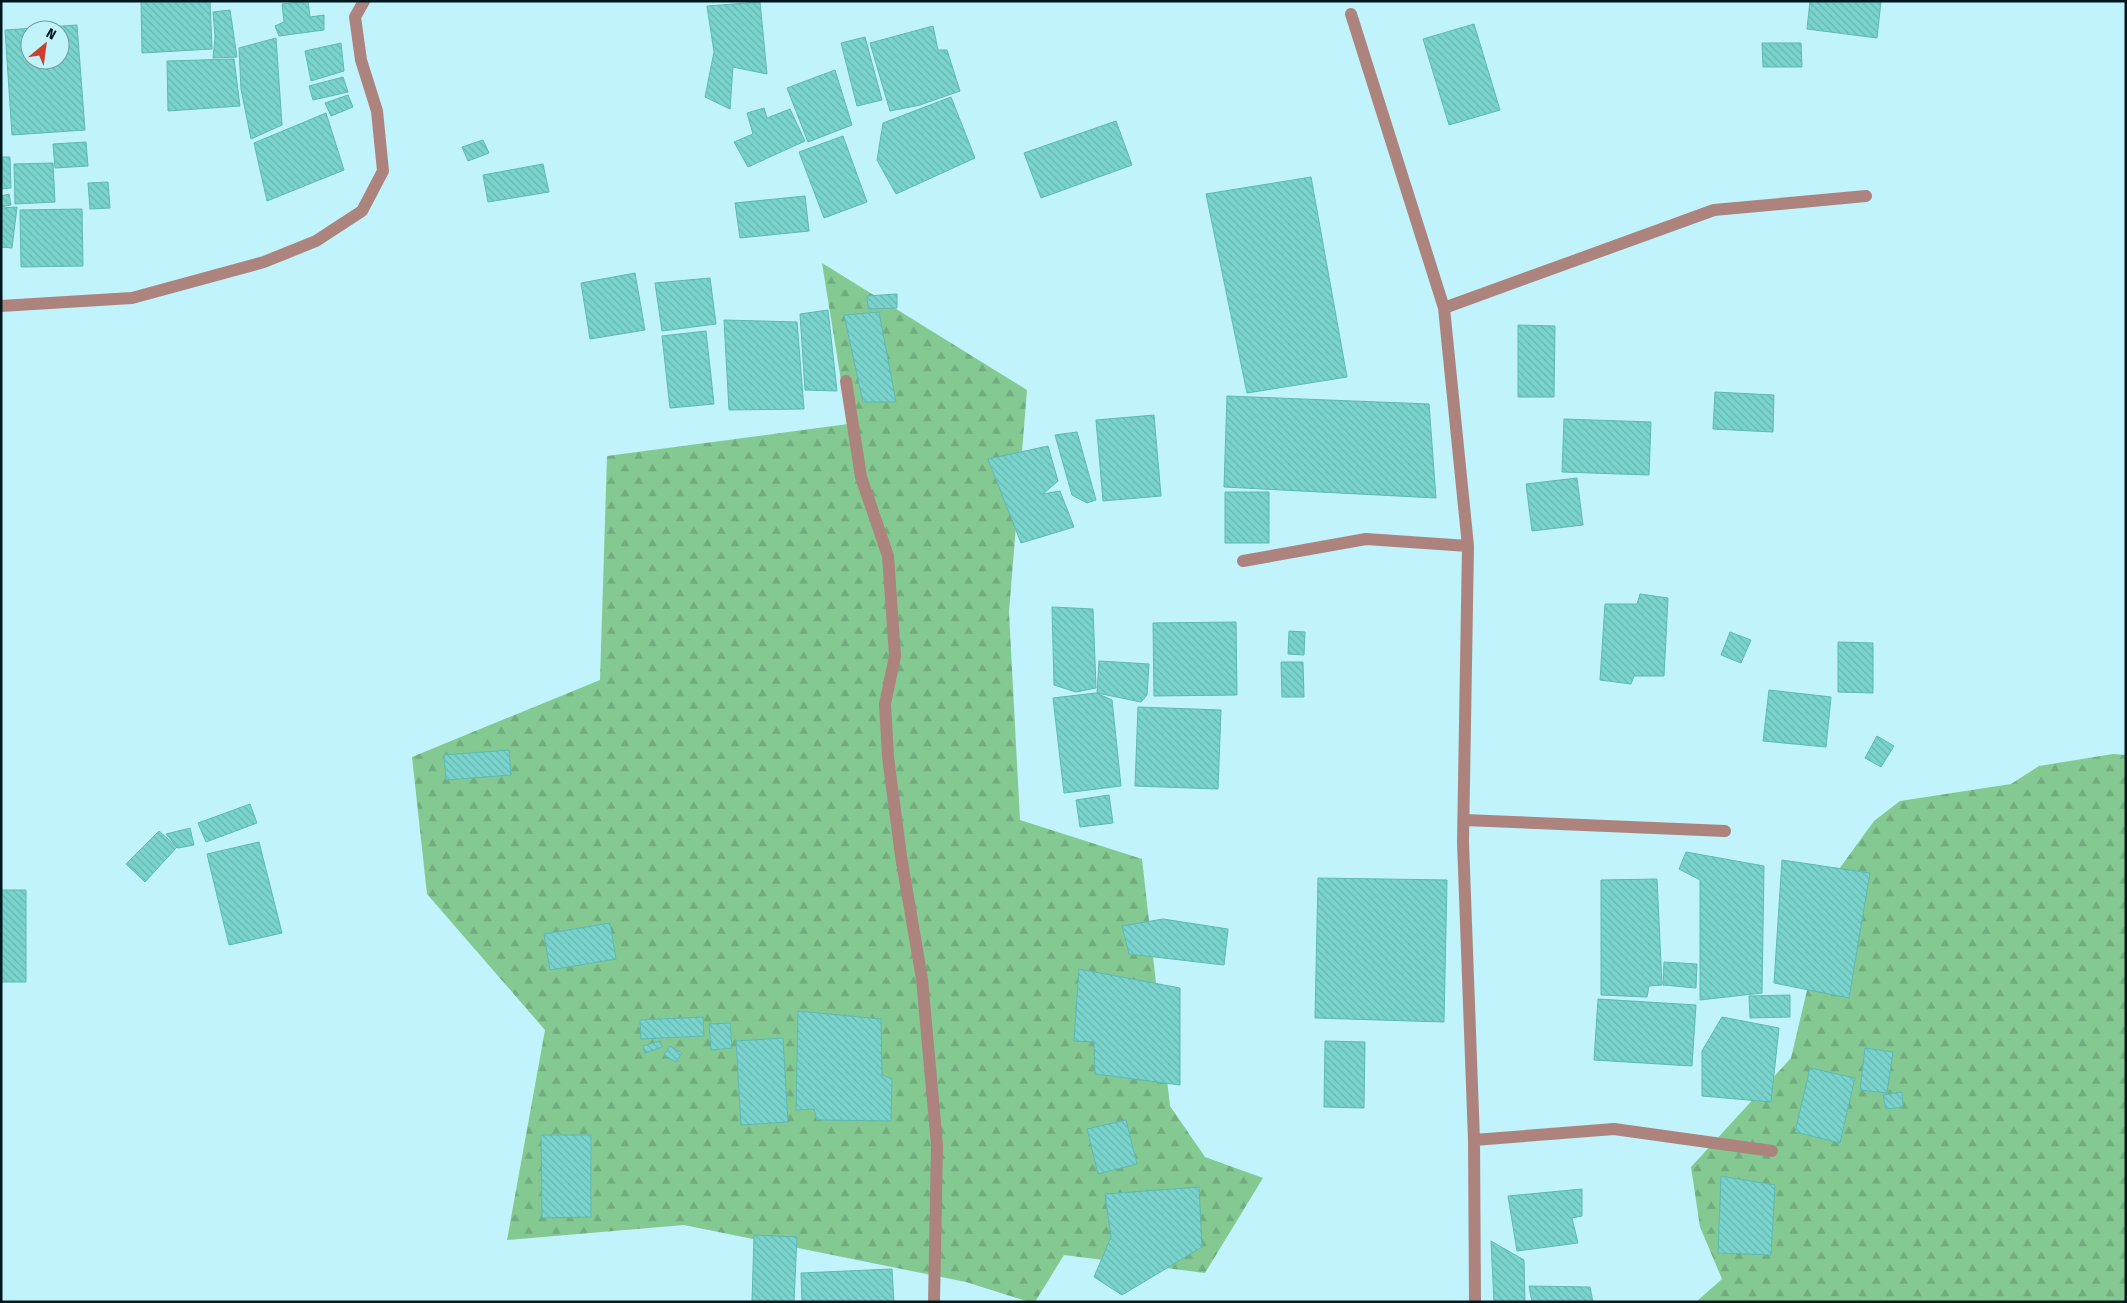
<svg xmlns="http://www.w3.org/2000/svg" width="2127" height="1303" font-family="'Fira Sans Condensed',sans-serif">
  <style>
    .forest { fill: url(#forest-firs) }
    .building { fill: url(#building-back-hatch); stroke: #5fb9b3; fill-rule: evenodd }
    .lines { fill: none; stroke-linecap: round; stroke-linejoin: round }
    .street { stroke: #ad847d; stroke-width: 12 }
  </style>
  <defs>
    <pattern id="forest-firs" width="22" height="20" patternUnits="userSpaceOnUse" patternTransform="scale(1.25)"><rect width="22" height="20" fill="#84c992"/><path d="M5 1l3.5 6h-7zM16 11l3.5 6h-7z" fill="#70ac7d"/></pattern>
    <pattern id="building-back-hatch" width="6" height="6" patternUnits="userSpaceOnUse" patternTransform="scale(1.25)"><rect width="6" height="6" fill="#7ad4ce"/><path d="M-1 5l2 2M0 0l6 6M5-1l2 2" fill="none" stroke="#68b5b0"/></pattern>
  </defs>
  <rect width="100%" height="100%" fill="#c1f3fc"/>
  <!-- forest -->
  <path class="forest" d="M822,263L1027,390L1009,612L1020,820L1142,859L1170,1106L1205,1157L1263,1178L1205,1273L1064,1255L1035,1302H1029L966,1282L684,1225L507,1240L545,1030L427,894L412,757L600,680L607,456L848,424Z
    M2113,754L2126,755V1302H1696L1722,1279L1700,1227L1691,1167L1791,1058L1834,876L1874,821L1900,801L2011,784L2039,766Z"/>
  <!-- building -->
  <path class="building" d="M141,1H210L212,49L142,53Z
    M308,1L310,17L324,15V30L279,36L275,26L284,22L282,4Z
    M1810,1H1881L1877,38L1807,29Z
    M760,2L767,74L733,67L730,109L705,97L714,52L707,6Z
    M230,10L237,57L213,58L215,37L213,12Z
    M1474,24L1500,110L1449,125L1423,39Z
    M77,25L85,130L12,135L5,30ZM30,30H60V60H30Z
    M933,26L938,50H947L960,91L920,105L890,111L870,43Z
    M865,37L882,100L857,106L841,43Z
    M276,38L282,125L251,139L241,89L239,48Z
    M341,43L344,71L311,81L305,51Z
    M1762,43H1801L1802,67H1763Z
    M234,59L240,106L168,111L167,61Z
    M835,70L852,125L808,142L787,88Z
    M343,77L348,92L313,100L309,86Z
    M348,95L353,107L331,116L325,103Z
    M951,97L975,158L896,194L877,160L883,123Z
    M764,108L767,118L790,109L805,141L748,167L734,142L753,134L747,113Z
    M326,113L344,170L267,201L254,143Z
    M1116,121L1132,165L1041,198L1024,153Z
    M843,136L867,202L824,218L799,152Z
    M483,140L489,153L468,161L462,147Z
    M86,142L88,166L55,168L53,144Z
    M1,157H10L11,188L1,189Z
    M53,163L55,202L15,204L14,164Z
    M543,164L549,192L488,202L483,175Z
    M1311,177L1347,377L1247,393L1206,194Z
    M108,182L110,208L90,209L88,183Z
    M9,194L11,205L1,207V196Z
    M805,196L809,231L740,238L735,203Z
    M17,207L12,248L1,247V208Z
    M82,209L83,266L21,267L20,210Z
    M635,273L645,330L590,339L581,283Z
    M710,278L716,324L662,331L655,283Z
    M897,294V308L868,309L867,296Z
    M828,310L837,391L805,390L800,314Z
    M879,312L896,402H863L844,315Z
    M724,320L797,322L804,409L729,410Z
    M1518,325L1555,326L1554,397H1518Z
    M706,331L714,404L670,408L662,336Z
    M1715,392L1774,395L1773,432L1713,429Z
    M1227,396L1429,404L1436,498L1224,487Z
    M1154,415L1161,496L1103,501L1096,420Z
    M1564,419L1651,422L1649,475L1562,472Z
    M1077,432L1096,500L1087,503L1072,495L1055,435Z
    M1048,446L1058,481L1043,494L1060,491L1074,527L1021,543L988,459Z
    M1577,478L1583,525L1532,531L1526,484Z
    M1225,492H1269V543H1225Z
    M1640,594L1668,598L1664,676H1634L1631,684L1600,680L1605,604H1637Z
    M1052,607L1093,609L1096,688L1076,692L1054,685Z
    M1236,622L1237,695L1154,696L1153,623Z
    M1289,631L1305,632L1304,655L1288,654Z
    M1730,632L1751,640L1741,663L1721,655Z
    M1838,642L1873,643V693L1838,692Z
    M1099,661L1149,664L1147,695L1141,702L1097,693Z
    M1281,662H1303L1304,697H1282Z
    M1769,690L1831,697L1826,747L1763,741Z
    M1096,693L1112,700L1121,786L1064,793L1053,698Z
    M1138,707L1221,710L1218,789L1135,786Z
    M1877,736L1894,746L1881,767L1865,758Z
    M509,750L511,775L446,780L444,755Z
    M1109,795L1113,823L1080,827L1076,800Z
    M250,804L257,823L206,842L198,823Z
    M190,828L194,845L178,848L166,834Z
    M159,831L177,847L145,882L126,864Z
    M259,842L282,933L229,945L207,854Z
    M1686,852L1764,866L1762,993L1700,1000V880L1679,869Z
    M1782,860L1870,873L1849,998L1774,983Z
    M1318,878L1447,880L1444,1022L1315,1018Z
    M1657,879L1662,985L1649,986L1647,997L1601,995V880Z
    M1,890H26V982H1Z
    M1163,919L1228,929L1224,965L1129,954L1122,926Z
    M610,923L616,959L550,970L544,934Z
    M1664,962L1697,964L1696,988L1663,985Z
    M1079,969L1180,988V1085L1095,1074L1094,1042L1074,1041Z
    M1790,995V1017L1750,1018L1749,996Z
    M1598,999L1696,1005L1692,1066L1594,1060Z
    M798,1011L881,1019L882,1075L892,1079L891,1121L817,1120L814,1109L796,1110Z
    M703,1017L704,1036L641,1039L640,1020Z
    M1722,1017L1779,1028L1771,1102L1702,1096V1051Z
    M730,1023L732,1048L711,1050L709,1024Z
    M783,1038L788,1122L741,1125L736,1041Z
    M660,1041L662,1047L645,1053L643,1046Z
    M1325,1041L1365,1042L1364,1108L1324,1107Z
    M670,1046L682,1053L676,1062L664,1055Z
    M1865,1048L1893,1052L1887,1093L1860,1090Z
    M1810,1068L1855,1078L1840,1143L1795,1132Z
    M1902,1092L1903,1107L1886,1109L1883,1095Z
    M1126,1120L1137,1164L1098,1174L1087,1129Z
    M541,1135H591V1217L542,1218Z
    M1721,1176L1775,1185L1771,1255L1718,1253Z
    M1199,1187L1202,1247L1122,1295L1094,1277L1111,1237L1105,1194Z
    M1582,1189V1216L1572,1218L1578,1243L1517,1251L1508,1196Z
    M754,1235L797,1237L794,1302H752Z
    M1491,1241L1524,1260L1525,1302H1494Z
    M892,1269L894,1302H802L801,1273Z
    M1529,1286L1590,1287L1593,1302H1532Z"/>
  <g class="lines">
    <!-- street -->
    <path class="street" d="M1351,14L1444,308L1468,546L1463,842L1474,1140L1475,1302
      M1,306L132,298L264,262L316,241L362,211L383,171L377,111L361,60L355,17L364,1
      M1444,308L1714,210L1866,196
      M846,381L861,477L888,556L895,656L885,704L888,757L901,856L922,979L937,1145L934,1302
      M1243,561L1366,539L1468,546
      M1464,820L1725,831
      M1474,1140L1614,1129L1772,1151"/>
  </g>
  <!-- border -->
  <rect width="2127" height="1303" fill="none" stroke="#00181d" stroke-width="5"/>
  <!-- north arrow -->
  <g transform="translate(45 45) rotate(29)"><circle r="24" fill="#c1f3fc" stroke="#749ba3"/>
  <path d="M0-4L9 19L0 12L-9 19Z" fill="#cb3f2f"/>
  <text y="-8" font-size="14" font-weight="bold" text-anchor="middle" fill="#00181d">N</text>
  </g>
</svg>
